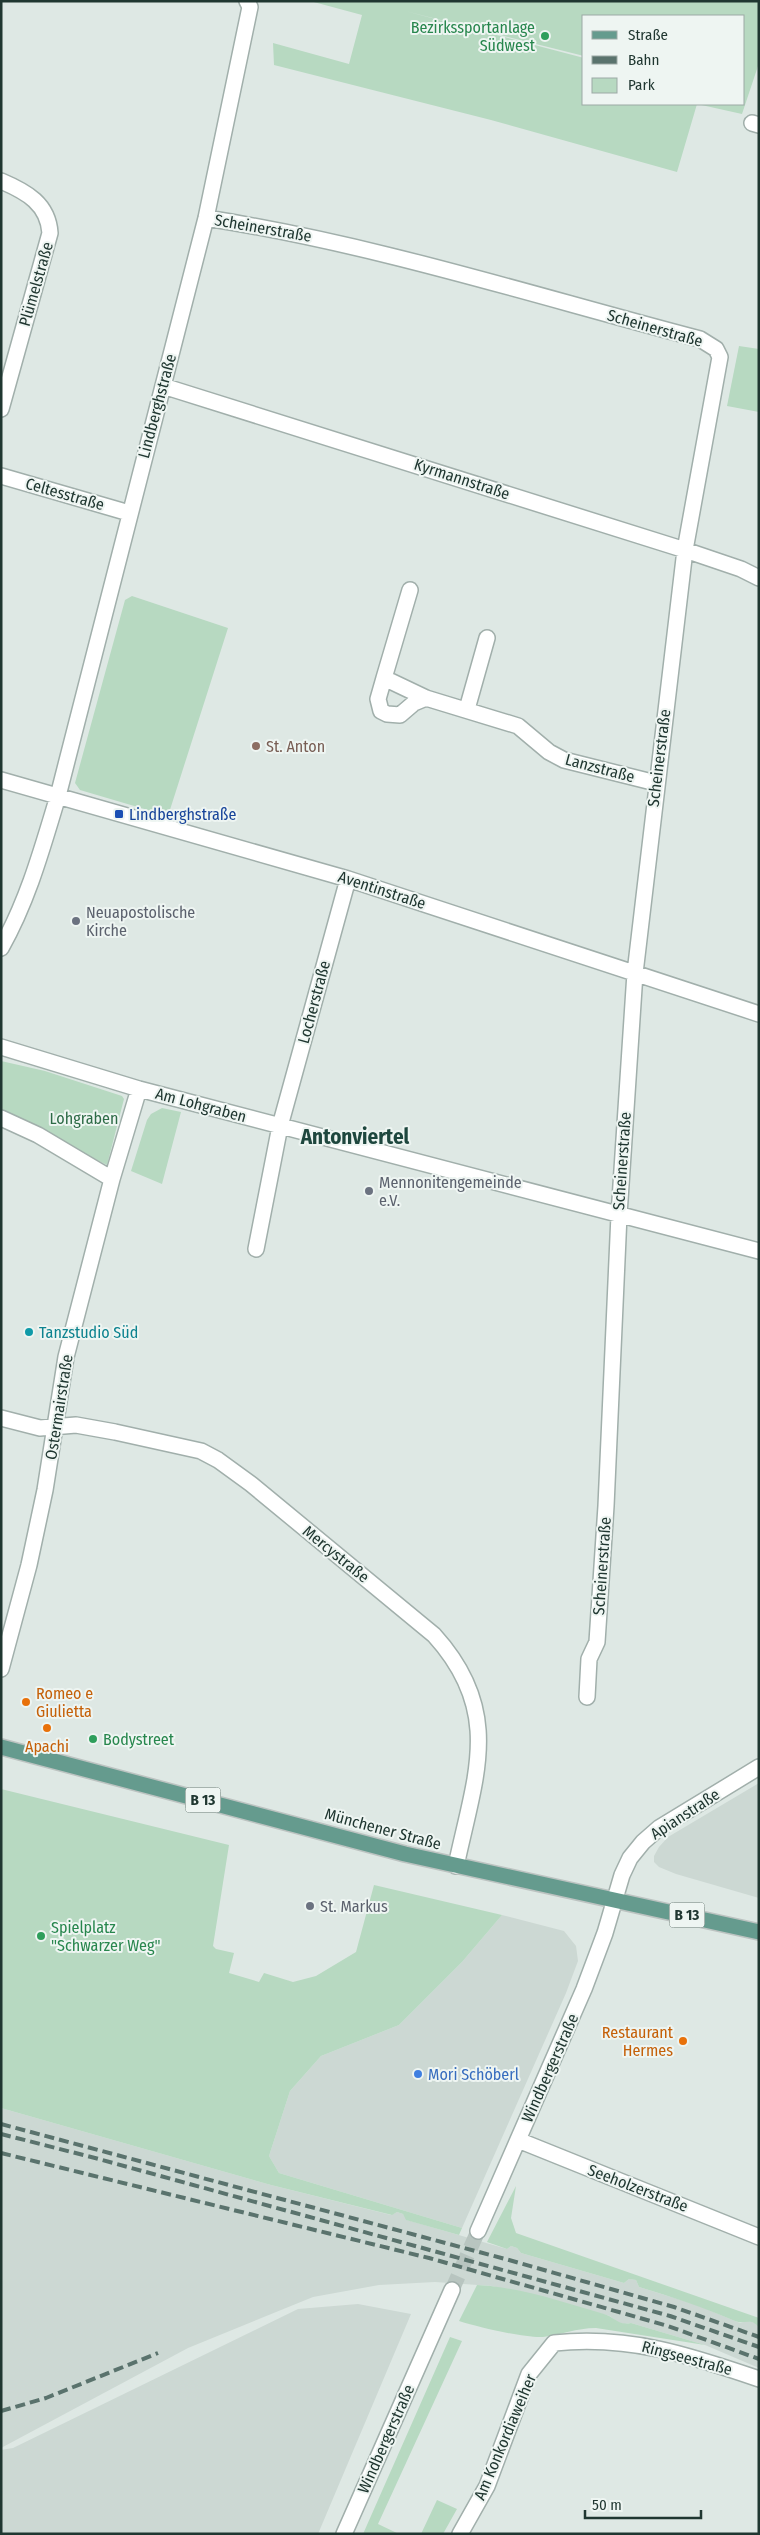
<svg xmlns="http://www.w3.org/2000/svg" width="760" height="2535" font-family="'Fira Sans Condensed',sans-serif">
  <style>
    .built { fill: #ccd8d3 }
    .green { fill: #b7d9c1 }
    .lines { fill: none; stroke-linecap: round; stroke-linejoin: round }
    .minor-tunnel { stroke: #b8c5c0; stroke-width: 15; stroke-dasharray: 15 8; stroke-linecap: butt }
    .minor-casing { stroke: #a1afab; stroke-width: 18 }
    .major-casing { stroke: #bcc3c1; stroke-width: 18 }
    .minor { stroke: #fff; stroke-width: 15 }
    .major { stroke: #659b8e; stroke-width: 15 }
    .rail { stroke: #5a736d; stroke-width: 4; stroke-dasharray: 10 5; stroke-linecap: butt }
    .leisure-dot { fill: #2e9e5b; stroke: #eef5f2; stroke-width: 2 }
    .education-dot { fill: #8d6e63; stroke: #eef5f2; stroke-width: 2 }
    .transit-dot { fill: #1a4fb4; stroke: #eef5f2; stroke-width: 2 }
    .worship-dot { fill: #6b7280; stroke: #eef5f2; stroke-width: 2 }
    .culture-dot { fill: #0f9aa8; stroke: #eef5f2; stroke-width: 2 }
    .food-dot { fill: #e8710a; stroke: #eef5f2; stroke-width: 2 }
    .shop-dot { fill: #3f7fe0; stroke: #eef5f2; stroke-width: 2 }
    .labels { text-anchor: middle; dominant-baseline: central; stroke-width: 4; stroke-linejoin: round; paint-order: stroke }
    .shield { fill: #eef5f2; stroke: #5e706b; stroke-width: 1 }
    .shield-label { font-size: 15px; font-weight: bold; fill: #203731 }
    .leisure-label { font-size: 16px; fill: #27864d; stroke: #eef5f2; text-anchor: start }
    .street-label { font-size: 16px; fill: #203731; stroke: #eef5f2 }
    .education-label { font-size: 16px; fill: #785e54; stroke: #eef5f2; text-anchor: start }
    .transit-label { font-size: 16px; fill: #164399; stroke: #eef5f2; text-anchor: start }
    .worship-label { font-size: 16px; fill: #5b616d; stroke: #eef5f2; text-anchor: start }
    .park-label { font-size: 16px; fill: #2d6b46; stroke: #eef5f2 }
    .culture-label { font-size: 16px; fill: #0d838f; stroke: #eef5f2; text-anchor: start }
    .food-label { font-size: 16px; fill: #c56008; stroke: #eef5f2; text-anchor: start }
    .shop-label { font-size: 16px; fill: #366cbe; stroke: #eef5f2; text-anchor: start }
    .district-label { font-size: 21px; font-weight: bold; fill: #1e473e; stroke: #eef5f2 }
  </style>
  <rect width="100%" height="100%" fill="#dee8e4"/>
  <!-- built -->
  <path class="built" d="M759,1783V1898L676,1874L659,1867L654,1862V1856L659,1847L668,1837Z
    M502,1915L564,1931L576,1946L578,1961L566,1993L462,2228L279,2173L269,2156L290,2091L321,2056L399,2025L462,1962Z
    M1,2108L271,2185L391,2215L397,2212L403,2214L407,2220L507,2249L511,2246L517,2248L521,2253L624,2283L629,2279L636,2280L639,2287L697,2305L740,2323L748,2321L756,2323L759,2328V2368L705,2345L631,2323L624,2324L617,2322L610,2316L492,2286L435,2282L379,2285L313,2297L188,2348L1,2448Z
    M358,2304L411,2314L318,2534H1V2450L13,2448L298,2309Z"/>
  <!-- green -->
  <path class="green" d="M310,1H759V63L742,114L697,104H744V16H584V56L405,11L584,58V104H697L677,172L491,120L274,65L273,43L349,64L362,15Z
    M739,346L759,349V412L727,406Z
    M132,596L228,628L168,816L80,790L75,783L125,600Z
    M1,1061L45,1071L122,1096L124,1099L107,1165L1,1112Z
    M162,1108L181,1112L162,1184L131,1171L147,1120L151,1114Z
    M1,1789L229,1845L213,1946L216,1949L234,1953L229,1973L259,1982L264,1973L293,1982L316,1976L356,1952L374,1885L502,1915L462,1962L399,2025L321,2056L290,2091L269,2156L279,2173L462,2228L459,2235L406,2220L403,2214L397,2212L392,2215L271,2185L1,2108Z
    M516,2186L511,2218L516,2233L759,2318V2328C752,2317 744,2325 735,2321C703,2307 672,2297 639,2287L636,2280L629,2279L624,2283L521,2253L517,2248L511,2246L507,2249L487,2242Z
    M477,2285C519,2287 563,2302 604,2314C615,2317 618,2326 631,2323L705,2345L596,2328C576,2328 561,2335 543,2337C523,2338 478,2327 459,2321Z
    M450,2337L462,2341L378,2524L399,2534H363Z
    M437,2500L457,2509L443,2534H421Z"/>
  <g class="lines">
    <!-- minor-tunnel -->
    <path class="minor-tunnel" d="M452,2290L478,2231"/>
    <defs>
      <path id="minor" d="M752,123L759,125
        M1,181C27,192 48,204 50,233L1,409
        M206,218C374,244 535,296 700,339L716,349L720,357L685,550L635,973L619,1215L606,1506L597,1642L589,1659L587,1697
        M163,386L685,550L741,569L759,578
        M1,476L129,513
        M410,590L384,678L426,698L518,726L549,752L564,760L656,783
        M384,678L378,699L381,711L387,714L400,715L414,703L426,698
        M467,709L487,638
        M1,780L348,879L759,1014
        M1,948C28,900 42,849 58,796L206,218L250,7L247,1
        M1,1047L139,1089L759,1251
        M1,1118L38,1135L112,1179
        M256,1249L280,1126L348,879
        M1,1418L40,1428L76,1425L115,1432L201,1451L218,1460L251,1484L434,1635C504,1712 475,1776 456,1866
        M1,1669L29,1565L45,1490L66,1357L112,1179L139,1089
        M518,2140L759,2237
        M478,2231L584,1989L605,1933L622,1875L630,1858L643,1842L659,1828L759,1767
        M344,2534L452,2290
        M460,2534L487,2486L529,2374L554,2343C629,2335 689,2355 759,2379"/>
      <path id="major" d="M1,1747L405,1854L759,1932"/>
    </defs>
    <!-- minor casing -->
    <use href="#minor" class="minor-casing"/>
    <!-- major casing -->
    <use href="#major" class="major-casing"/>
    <!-- minor -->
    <use href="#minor" class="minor"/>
    <!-- major -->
    <use href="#major" class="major"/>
    <!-- rail -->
    <path class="rail" d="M1,2124L509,2260L674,2307L759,2337
      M1,2134L95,2158L670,2316L759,2347
      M1,2153L429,2258L668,2326L759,2359
      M1,2411L46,2398L158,2353"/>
  </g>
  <!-- markers -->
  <g class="leisure-dot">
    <circle cx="545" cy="36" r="5"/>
    <circle cx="93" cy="1739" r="5"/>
    <circle cx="41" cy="1936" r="5"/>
  </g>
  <circle class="education-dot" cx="256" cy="746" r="5"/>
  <rect class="transit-dot" x="114" y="809" width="10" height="10" rx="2.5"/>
  <g class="worship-dot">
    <circle cx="76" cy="921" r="5"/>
    <circle cx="369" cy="1191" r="5"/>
    <circle cx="310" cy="1906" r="5"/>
  </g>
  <circle class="culture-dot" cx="29" cy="1332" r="5"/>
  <g class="food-dot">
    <circle cx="26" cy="1702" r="5"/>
    <circle cx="47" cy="1728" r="5"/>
    <circle cx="683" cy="2041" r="5"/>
  </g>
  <circle class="shop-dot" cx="418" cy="2074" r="5"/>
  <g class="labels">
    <!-- shield labels -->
    <g class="shield">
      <rect x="185.5" y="1787.5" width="35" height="25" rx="4"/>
      <rect x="669.5" y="1902.5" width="35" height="25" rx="4"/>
    </g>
    <g class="shield-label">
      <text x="203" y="1800">B 13</text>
      <text x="687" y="1915">B 13</text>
    </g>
    <!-- leisure labels -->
    <g class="leisure-label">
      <text x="535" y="27" text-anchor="end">Bezirkssportanlage<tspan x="535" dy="18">Südwest</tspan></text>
      <text x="103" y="1739">Bodystreet</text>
      <text x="51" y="1927">Spielplatz<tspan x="51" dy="18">"Schwarzer Weg"</tspan></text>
    </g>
    <!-- street labels -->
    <g class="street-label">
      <text transform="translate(263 228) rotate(10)">Scheinerstraße</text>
      <text transform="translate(36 284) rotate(-74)">Plümelstraße</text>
      <text transform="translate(655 328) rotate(16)">Scheinerstraße</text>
      <text transform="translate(157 406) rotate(-75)">Lindberghstraße</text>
      <text transform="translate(462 479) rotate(18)">Kyrmannstraße</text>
      <text transform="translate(65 494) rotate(16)">Celtesstraße</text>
      <text transform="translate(659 758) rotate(-83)">Scheinerstraße</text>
      <text transform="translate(600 768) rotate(15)">Lanzstraße</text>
      <text transform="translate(382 890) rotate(18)">Aventinstraße</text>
      <text transform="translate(314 1002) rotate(-75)">Locherstraße</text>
      <text transform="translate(201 1105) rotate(15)">Am Lohgraben</text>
      <text transform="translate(622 1161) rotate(-86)">Scheinerstraße</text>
      <text transform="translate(59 1407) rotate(-81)">Ostermairstraße</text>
      <text transform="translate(336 1554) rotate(39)">Mercystraße</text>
      <text transform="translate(602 1566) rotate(-86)">Scheinerstraße</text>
      <text transform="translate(685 1814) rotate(-33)">Apianstraße</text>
      <text transform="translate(383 1829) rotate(15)">Münchener Straße</text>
      <text transform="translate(550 2068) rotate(-66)">Windbergerstraße</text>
      <text transform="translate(638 2188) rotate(21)">Seeholzerstraße</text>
      <text transform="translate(687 2358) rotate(15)">Ringseestraße</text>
      <text transform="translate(505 2437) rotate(-67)">Am Konkordiaweiher</text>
      <text transform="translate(386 2439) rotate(-66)">Windbergerstraße</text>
    </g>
    <!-- education labels -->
    <g class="education-label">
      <text x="266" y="746">St. Anton</text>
    </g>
    <!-- transit labels -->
    <g class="transit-label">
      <text x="129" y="814">Lindberghstraße</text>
    </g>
    <!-- worship labels -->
    <g class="worship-label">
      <text x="86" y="912">Neuapostolische<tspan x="86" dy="18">Kirche</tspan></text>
      <text x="379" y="1182">Mennonitengemeinde<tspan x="379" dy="18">e.V.</tspan></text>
      <text x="320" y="1906">St. Markus</text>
    </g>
    <!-- park labels -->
    <g class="park-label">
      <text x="84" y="1118">Lohgraben</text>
    </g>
    <!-- culture labels -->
    <g class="culture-label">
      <text x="39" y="1332">Tanzstudio Süd</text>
    </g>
    <!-- food labels -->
    <g class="food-label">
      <text x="36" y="1693">Romeo e<tspan x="36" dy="18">Giulietta</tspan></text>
      <text x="47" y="1746" text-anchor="middle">Apachi</text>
      <text x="673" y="2032" text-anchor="end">Restaurant<tspan x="673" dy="18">Hermes</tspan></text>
    </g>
    <!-- shop labels -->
    <g class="shop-label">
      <text x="428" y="2074">Mori Schöberl</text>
    </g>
    <!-- district labels -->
    <g class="district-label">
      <text x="355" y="1137">Antonviertel</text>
    </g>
  </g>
  <!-- border -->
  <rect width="760" height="2535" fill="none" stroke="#203731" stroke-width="5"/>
  <!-- legend -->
  <rect x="582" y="15" width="162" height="90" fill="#eef5f2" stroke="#9ca9a5"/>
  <rect x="592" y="31" width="25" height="8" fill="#659b8e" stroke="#9ca9a5"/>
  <text x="628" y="40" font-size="15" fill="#203731">Straße</text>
  <rect x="592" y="56" width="25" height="8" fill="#5a736d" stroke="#9ca9a5"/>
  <text x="628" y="65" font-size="15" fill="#203731">Bahn</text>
  <rect x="592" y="78" width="25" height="15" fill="#b7d9c1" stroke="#9ca9a5"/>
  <text x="628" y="90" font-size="15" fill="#203731">Park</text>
  <!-- scale -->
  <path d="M585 2510v8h116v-8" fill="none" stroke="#203731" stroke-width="2.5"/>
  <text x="592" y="2510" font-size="15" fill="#203731" stroke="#eef5f2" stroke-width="4" paint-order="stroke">50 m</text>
</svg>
